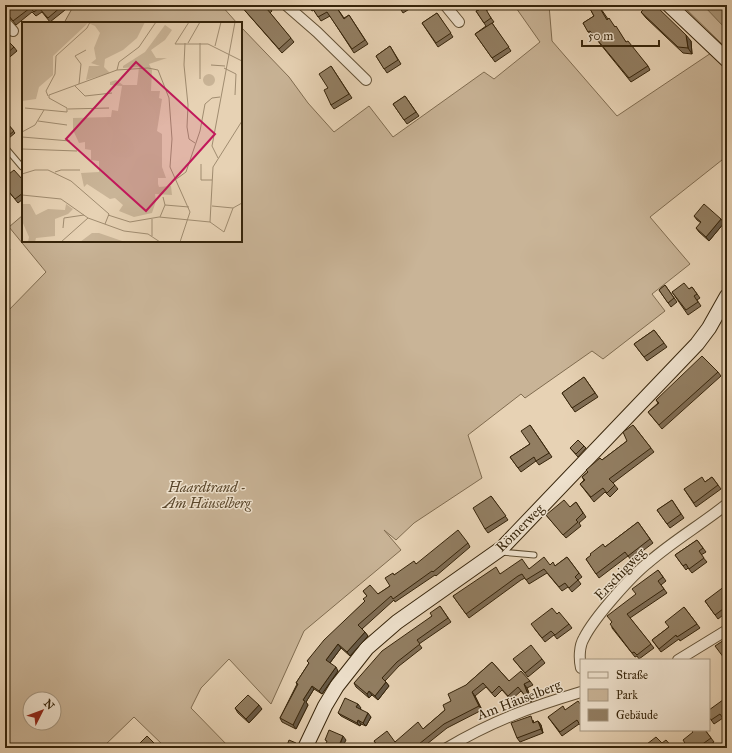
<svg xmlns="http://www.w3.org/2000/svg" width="732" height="753" font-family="'IM FELL Great Primer',serif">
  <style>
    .green { fill: #c9b497; stroke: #806c50; fill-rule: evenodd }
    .water { fill: #ab977a; stroke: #7c694d }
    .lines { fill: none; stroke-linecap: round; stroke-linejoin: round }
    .lane-casing { stroke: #625034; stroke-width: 7 }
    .street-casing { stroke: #625034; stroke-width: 12 }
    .secondary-casing { stroke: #36240a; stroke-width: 16 }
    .lane { stroke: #efe2ce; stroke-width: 5 }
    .street { stroke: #efe2ce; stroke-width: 10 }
    .secondary { stroke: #efe2ce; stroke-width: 14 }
    .wall { fill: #7e6c54; stroke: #36240a }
    .shaded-wall { fill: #665845; stroke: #36240a }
    .building { fill: #927e62; stroke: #36240a }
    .labels { text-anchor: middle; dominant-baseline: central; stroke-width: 3; stroke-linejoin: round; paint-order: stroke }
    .park-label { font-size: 14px; font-style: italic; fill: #5b482d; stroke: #efe2ce }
    .street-label { font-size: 14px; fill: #36240a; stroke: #efe2ce }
    .inset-road { fill: none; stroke: #a08c70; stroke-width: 1 }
    .view { fill: #c2185b; fill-opacity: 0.15; stroke: #c2185b; stroke-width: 2 }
    .inset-edge { fill: none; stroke: #36240a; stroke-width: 2 }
  </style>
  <rect width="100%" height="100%" fill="#e7d2b4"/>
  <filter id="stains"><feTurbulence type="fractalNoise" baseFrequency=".005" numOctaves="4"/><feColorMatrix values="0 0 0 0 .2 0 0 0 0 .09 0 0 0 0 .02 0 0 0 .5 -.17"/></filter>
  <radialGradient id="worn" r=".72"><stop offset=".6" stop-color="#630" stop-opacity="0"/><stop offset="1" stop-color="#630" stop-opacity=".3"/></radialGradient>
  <!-- green -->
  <path class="green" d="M74,5H221L237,23H64Z
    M514,5H549L552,41L617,116L723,45L682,5H727V156L650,217L690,264L652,294L665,311L603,359L592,351L525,398L521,394L468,435L482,478L414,523L396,540L384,530L401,550L304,631L271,704L229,659L201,688L191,708L230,748H166L134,717L102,748H5V314L46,272L9,227L23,215V241H241V27L289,77L308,103L334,132L369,106L393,137L484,72L494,79L540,42ZM30,699H54V723H30Z"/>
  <!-- water -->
  <path class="water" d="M703,5H727V28H725Z"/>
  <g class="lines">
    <defs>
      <path id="lane" d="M5,147L22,167
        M501,552L534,555"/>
      <path id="street" d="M286,5L317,32L366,80
        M445,5L459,22
        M5,22L13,31
        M678,660L727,630
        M581,668C579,659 579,646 584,638C594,618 631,576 649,562C673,541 702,524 727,504
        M447,748C492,721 531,707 581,692"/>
      <path id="secondary" d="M669,5L727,60
        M305,748L325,706L337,686L367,648L397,622L502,548L697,344L709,328L727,296"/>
    </defs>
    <!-- lane casing -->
    <use href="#lane" class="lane-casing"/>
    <!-- street casing -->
    <use href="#street" class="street-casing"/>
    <!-- secondary casing -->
    <use href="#secondary" class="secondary-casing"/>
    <!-- lane -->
    <use href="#lane" class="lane"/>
    <!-- street -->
    <use href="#street" class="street"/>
    <!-- secondary -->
    <use href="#secondary" class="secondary"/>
  </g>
  <!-- wall -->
  <path class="wall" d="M61,5L65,10L50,22L42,12L36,16L32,12L16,25L5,11L16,9Z
    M240,5H268L272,11L270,13L294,42L282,53Z
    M308,5H335L344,18L349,15L368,44L354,53L330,16L321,21L314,10L312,11Z
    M398,5H416L403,13Z
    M476,5H495L486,11L494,22L492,23L511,51L495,62L475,34L486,26L476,11L479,10Z
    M588,5H601L599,6L608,19L615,27L626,42L648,66L650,70L631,82L593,35L591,36L583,23L594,16Z
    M641,12L691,41L692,54L683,53L646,18Z
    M437,13L453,37L438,47L422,23Z
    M5,38L14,47L17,51L5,61Z
    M390,46L401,64L387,73L376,56Z
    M331,66L352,98L334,109L331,105L328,88Z
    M405,96L419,116L407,124L393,104Z
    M7,123L15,133L9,138L5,133Z
    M5,158L7,162L5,164Z
    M5,177L23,180V199L18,203L5,187Z
    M694,216L724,223L709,241L699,232L696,228L701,223L697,220Z
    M5,243L10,250L5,254Z
    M665,285L677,302L671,307L659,290Z
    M692,287L700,298L697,300L701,306L688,315L672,292L689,289Z
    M654,330L667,347L647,361L634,344Z
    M718,372L721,376L662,429L648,412L658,403L656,400Z
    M584,377L598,397L575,412L562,393Z
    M530,425L552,457L539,465L536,461L521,472L510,457L530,444Z
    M633,425L654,452L613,483L618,489L610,497L605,492L594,502L580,484L584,480L582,477L602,460L627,441Z
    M584,446L586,448L578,457L570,448Z
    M712,477L721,489L696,507L684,489L705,482Z
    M491,496L508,520L488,533L485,529Z
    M672,500L684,518L670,528L657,510Z
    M576,502L586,517L579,523L581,526L566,538L546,515L570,507Z
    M638,522L653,543L631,560L628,556L599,578L586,559L605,547Z
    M697,540L706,552L701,555L707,562L692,573L688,568L686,570L675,555Z
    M468,543L470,547L436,576L435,575L395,602L394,600L362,629L368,636L350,656L341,648L330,663L338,671L322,694L314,689L306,702L308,705L296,729L282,722L280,718L297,684L296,683L309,663L307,661L365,601L367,596L363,591L378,594L390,586L394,575L416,564Z
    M567,557L582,577L578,580L581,584L572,592L568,587L562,591L547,573L529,584L525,578L521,580L469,618L453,596L500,574L550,565L555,566Z
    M658,570L666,581L661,585L667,593L630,618L654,648L639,659L637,656L635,657L612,628V622Z
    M727,589V612L718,619L705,601Z
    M440,606L451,622L419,644L422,648L399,666L385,681L389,686L378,700L372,695L369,698L356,687L354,683L432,616Z
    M684,607L700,628L680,641L679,639L661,652L652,640L669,627Z
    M557,614L569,624L572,628L557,639L554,635L545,642L534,628Z
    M513,659H542L545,663L528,677Z
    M492,662L509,681H530L533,685L527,688L532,701L530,702L521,691L511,700L502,690L495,697L486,687L475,696L482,710L447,728L422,748H379L374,741L395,742L423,729L445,710L451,701L466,685Z
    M727,697V724L723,718L714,724L709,717Z
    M581,705V726L579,724L562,736L548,717Z
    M235,708L262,709L249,723L238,713Z
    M361,708L360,709L371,717L366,726L361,724L360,726L341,716L338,713Z
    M533,720L534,723L538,721L541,725L543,733L520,742L517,738Z
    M705,730L714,742L705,748H688Z"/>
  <!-- shaded-wall -->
  <path class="shaded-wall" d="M686,35L691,41L692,54L688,48Z
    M721,219L724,223L709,241L706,237Z
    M365,632L368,636L350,656L347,652Z
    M338,644L341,648L329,664L326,660Z
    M336,667L338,671L322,694L319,691Z
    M386,682L389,686L378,700L375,696Z
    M524,684L527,688L532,701L529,697Z
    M312,686L314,689L306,702L308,705L296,729L293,725L303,700Z
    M369,691L372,695L369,698L367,694Z
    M472,692L475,696L482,710L479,706Z
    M358,704L361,708L359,711L356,707Z
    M259,705L262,709L249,723L246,719Z
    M368,713L371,717L366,726L363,723Z
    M358,720L361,724L360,726L357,723Z
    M538,721L541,725L543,733L541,729Z
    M343,736L346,740L342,748H339Z
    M296,743L297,745V748H295Z"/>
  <!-- building -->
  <path class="building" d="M13,5L16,9L20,5H61L62,6L48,18L39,8L34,12L30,8L13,21L5,11Z
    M240,5H268L269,7L267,9L291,38L279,49Z
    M308,5H335L344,19L349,15L365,40L352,49L327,12L318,17L311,6L309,7Z
    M398,5H407L400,9Z
    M476,5H486L484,6L491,18L484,23L476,11L479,10Z
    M588,5H598L607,20L609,18L615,27L616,26L626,42L628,41L648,66L629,78L590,31L588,32L583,23L594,16Z
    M648,5H655L686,35L688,48L678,47L641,12Z
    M437,13L451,33L436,43L422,23Z
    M492,23L509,47L492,58L475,34Z
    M5,38L14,47L5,55Z
    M390,46L398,60L384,69L376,56Z
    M331,66L349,94L331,105L324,90L328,88L319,74Z
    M405,96L416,112L404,120L393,104Z
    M7,123L14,131L8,136L5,132V125Z
    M14,170L23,180V193L15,199L5,187V177Z
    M704,204L721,219L706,237L696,228L701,222L694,216Z
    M5,243L7,246L5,248Z
    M684,283L689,289L692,287L697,294L694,296L698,302L686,310L672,292Z
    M665,285L674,298L668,303L659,290Z
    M654,330L664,343L644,357L634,344Z
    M702,356L718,372L659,425L648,412L659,403L656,400Z
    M584,377L595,393L572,408L562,393Z
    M530,425L549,453L536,461L534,457L518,468L510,457L530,444L521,431Z
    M633,425L651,448L609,479L615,485L607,493L603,488L591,497L580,484L585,480L582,477L588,472L586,470L600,458L602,460L627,441L623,432Z
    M578,440L584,446L576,454L570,448Z
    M727,454V460L724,456Z
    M702,477L705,482L712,477L718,485L694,503L684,489Z
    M491,496L506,516L485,529L473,508Z
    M564,500L570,507L576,502L583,513L576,520L578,522L563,535L546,515Z
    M672,500L681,514L667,524L657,510Z
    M638,522L650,539L628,556L625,552L596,574L586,559L591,555L590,554L603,544L605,547Z
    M458,530L468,543L433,572L432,571L393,599L391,596L358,625L365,632L347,652L338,644L326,660L336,667L319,691L312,686L303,700L305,701L293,725L280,718L298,684L296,683L309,663L307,661L324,640L365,601L363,599L367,596L363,591L370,585L378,594L390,586L385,578L393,573L394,575L414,561L416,564Z
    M697,540L703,548L699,551L704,558L689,569L686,564L683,566L675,555Z
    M544,557L550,565L553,562L555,566L567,557L579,573L575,577L578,580L569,588L565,583L559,587L544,569L526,580L522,574L518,576L466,614L453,596L496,567L500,574L522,559L529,569Z
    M658,570L663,577L658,581L664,589L627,614L651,644L637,655L634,652L632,653L610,624L612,622L607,616L636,594L632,589Z
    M725,586L727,589V606L715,615L705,601Z
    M440,606L448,618L417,640L420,644L397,662L382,678L386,682L375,696L369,691L367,694L354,683L382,651L432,616L430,613Z
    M684,607L697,624L677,637L676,635L659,649L652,640L669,627L665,622Z
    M552,608L557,614L559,612L569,624L555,635L551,631L542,638L531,624Z
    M727,638V662L715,646Z
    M531,645L542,659L525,673L513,659Z
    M492,662L509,681L521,671L530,681L524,684L529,697L527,698L518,687L508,696L499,686L492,693L483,683L472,692L479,706L444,724L414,748L413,746L410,748H379H380L374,741L387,731L395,742L418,722L423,729L445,710L443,705L451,701L448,694L466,685Z
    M248,695L259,705L246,719L235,708Z
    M727,697V718L724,720L720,714L711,720L709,717V710Z
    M345,698L358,704L356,707L368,713L363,723L358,720L357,723L338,713Z
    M578,701L581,705V725H580L577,720L560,732L548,717L563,706L565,710Z
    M531,716L533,723L538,721L541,729L517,738L511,723Z
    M329,730L343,736L338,748L334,746L333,748H324L327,741L325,740Z
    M691,730H705L711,738L697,748H688L683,740L693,732Z
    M147,736L159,748H141L138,745Z
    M656,737L662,743L666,740L673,748H647L649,747L647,744Z
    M289,740L296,743L295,748H286Z"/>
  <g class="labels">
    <!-- park labels -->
    <g class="park-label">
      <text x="207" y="487">Haardtrand -<tspan x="207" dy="16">Am Häuselberg</tspan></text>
    </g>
    <!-- street labels -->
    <g class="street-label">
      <text transform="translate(520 528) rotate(-45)">Römerweg</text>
      <text transform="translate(620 574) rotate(-46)">Erschigweg</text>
      <text transform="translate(519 700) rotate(-21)">Am Häuselberg</text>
    </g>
  </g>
  <!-- overview -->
  <g transform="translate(22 22)">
    <rect width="220" height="220" fill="#e7d2b4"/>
    <path d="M0,0H123L115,16L101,28L83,37L82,45L88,51L64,58L67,44H78L69,41L74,37L72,26L78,11L73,4L66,1L31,34V53L17,65L14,77L0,79ZM143,3L150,8L143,18L129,28L134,36H145L127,42L130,48L129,69H138L137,76L140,77L135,109L140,112V145L144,156H136V162L137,165L149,164L150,173L133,172L134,179L130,191L112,195L97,189L101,183L93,176L88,177L65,162L62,165L59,151L77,150V139L69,138V128L63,127V120L57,121L51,108V96L89,95L90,88L96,89L100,64L88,63V60L94,58L101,63H115L117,45L101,46V44L123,30ZM181 58a6 6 0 1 1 12 0a6 6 0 1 1-12 0ZM0,182H8L14,193L26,187L43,188L44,182L51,187L46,192L33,197V214L14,216L13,220H6L7,215L0,199ZM70,211H77L103,220H58Z" fill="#c9b497"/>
    <path class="inset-road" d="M167,0L153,22H186L220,39M163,21L162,43L166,83L165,105L167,117L173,121M166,21L178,0M193,24L199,0M189,43L203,44M202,46L214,52L213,73M95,48L97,40L117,25L134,0M178,57V21M57,62L59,42L53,34L64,28M53,64L63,74L90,71M26,74L24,69L33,52L34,34L65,6L68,0M3,86L45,90V86L27,76V73L95,48L126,46L136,48L147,76L150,117L148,145L168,190L158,220M46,87L87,86M16,99L45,103M0,110L13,103L22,88M0,115L48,119M0,127L55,129M196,136L190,124L213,0M179,142V158H190M33,150L39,148H58M0,152L13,148H26L49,159L87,192L83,202M153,158L164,150L178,109L183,82L190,76L198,75M0,173L39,177L66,196L102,209L126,212L138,220M143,183L167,185M190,184L211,186L220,181M86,193L108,200L137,195L188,200M138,195L143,183L141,175M188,200L191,145L220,99M188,200L202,210M41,206L42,196L62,193M202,210L211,186M130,214V197M39,220L66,196"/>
    <path class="view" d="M114,40L193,112L124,189L44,117Z"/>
    <rect width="220" height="220" class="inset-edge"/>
  </g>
  <!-- margin -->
  <rect width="732" height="753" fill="none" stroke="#e7d2b4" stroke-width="20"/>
  <rect x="6" y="6" width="720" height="741" fill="none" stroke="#36240a" stroke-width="2"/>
  <rect x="10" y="10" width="712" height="733" fill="none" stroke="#36240a"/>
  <!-- legend -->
  <rect x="580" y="659" width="130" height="72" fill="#efe2ce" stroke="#a59680"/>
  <rect x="588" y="672" width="20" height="6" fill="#efe2ce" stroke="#a59680"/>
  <text x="616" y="679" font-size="12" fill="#36240a">Straße</text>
  <rect x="588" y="689" width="20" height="12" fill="#c9b497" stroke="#a59680"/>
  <text x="616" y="699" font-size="12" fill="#36240a">Park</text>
  <rect x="588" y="709" width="20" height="12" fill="#927e62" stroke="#a59680"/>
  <text x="616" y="719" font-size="12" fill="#36240a">Gebäude</text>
  <!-- north arrow -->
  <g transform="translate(42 711) rotate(48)"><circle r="19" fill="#efe2ce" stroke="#a59680"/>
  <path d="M0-3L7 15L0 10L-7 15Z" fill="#8f2418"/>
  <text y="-6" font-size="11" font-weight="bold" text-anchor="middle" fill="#36240a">N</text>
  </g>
  <!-- scale -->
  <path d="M582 40v6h77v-6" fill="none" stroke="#36240a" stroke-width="2"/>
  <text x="588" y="40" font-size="12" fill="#36240a" stroke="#efe2ce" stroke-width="3" paint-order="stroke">50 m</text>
  <rect width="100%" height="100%" filter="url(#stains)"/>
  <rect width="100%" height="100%" fill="url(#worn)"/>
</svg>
